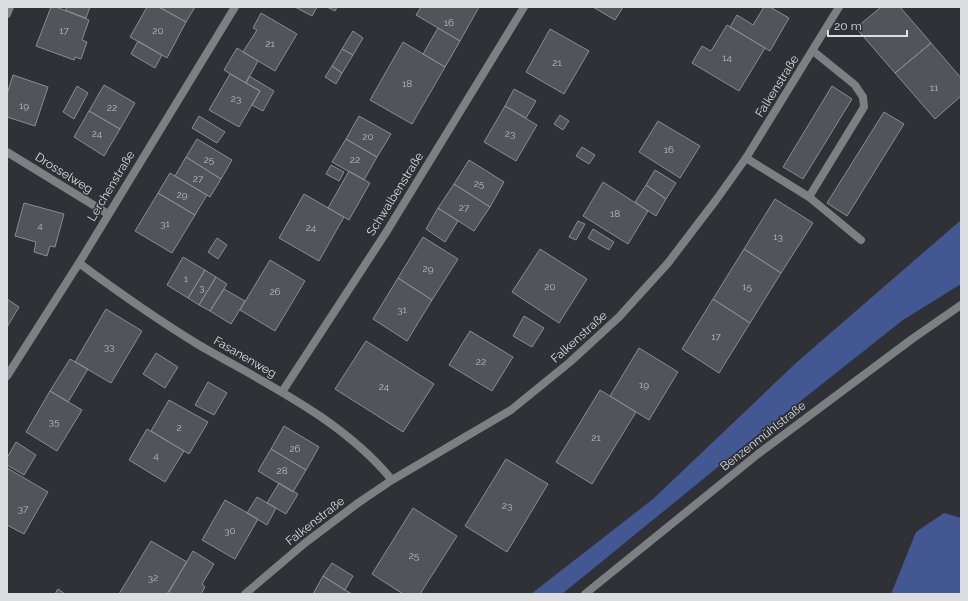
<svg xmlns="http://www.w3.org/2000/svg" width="968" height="601" font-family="Raleway,sans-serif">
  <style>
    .green { fill: #435793 }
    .building { fill: #515459; stroke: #8a8c92 }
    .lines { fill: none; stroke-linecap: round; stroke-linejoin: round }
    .lane { stroke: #7e7f81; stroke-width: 8 }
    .street { stroke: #7e7f81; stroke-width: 8 }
    .labels { text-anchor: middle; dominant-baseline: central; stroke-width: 3; stroke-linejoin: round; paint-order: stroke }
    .number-label { font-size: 10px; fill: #b8bbbe }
    .street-label { font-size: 12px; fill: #dbdde0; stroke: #303136 }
  </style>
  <rect width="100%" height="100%" fill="#303136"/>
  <!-- green -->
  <path class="green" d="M961,220V284L903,320L740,449L562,594H531L653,499L797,362Z
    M944,513L961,518V594H891L916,532Z"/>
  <!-- building -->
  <path class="building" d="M51,7H56L89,20L82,40L87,42L81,59L75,57L74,60L36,46Z
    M67,7H90L86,18L65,10Z
    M147,7H159L186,22L167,58L130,37Z
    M159,7H195L186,22Z
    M295,7H317L312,16Z
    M327,7H337L335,11Z
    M421,7H479L460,41L416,15Z
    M593,7H623L615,20Z
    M764,7H770L789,18L770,51L730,27L737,15L753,25Z
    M881,7H900L931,43L895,73L856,28Z
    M261,13L297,34L275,71L243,52L257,30L253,28Z
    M727,25L765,48L739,91L692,63L702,46L711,51Z
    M438,28L460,41L445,67L423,54Z
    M550,29L589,51L564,94L526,72Z
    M353,31L363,38L353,55L342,49Z
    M138,41L162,55L155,68L131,54Z
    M403,42L445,67L412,124L370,100Z
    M931,43L961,78V96L935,119L895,73Z
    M237,48L258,61L246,83L224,70Z
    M342,49L353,55L342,73L332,66Z
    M332,66L342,73L336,84L325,77Z
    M230,74L260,91L239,127L209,110Z
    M13,75L48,87L35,126L7,117V94Z
    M249,76L274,91L263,111L252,105L260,91L246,83Z
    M104,85L135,103L120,129L89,111Z
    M77,86L88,93L74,119L63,112Z
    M832,86L852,99L803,179L783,167Z
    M514,89L536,101L526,118L505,106Z
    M505,106L537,125L516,161L484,142Z
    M89,111L120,129L104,156L74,137Z
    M884,112L904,124L847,216L827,203Z
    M560,115L569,121L563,130L554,124Z
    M199,116L225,132L217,143L192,128Z
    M359,116L391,134L377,157L346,139Z
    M658,121L700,146L680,178L639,152Z
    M197,139L232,160L221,179L186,157Z
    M346,139L377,157L364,180L332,162Z
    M582,147L595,155L589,164L576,156Z
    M186,157L221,179L210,197L175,176Z
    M469,160L504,182L490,207L454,184Z
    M331,165L344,172L339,181L326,174Z
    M655,170L676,183L666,199L646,185Z
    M349,171L370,183L349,220L328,208Z
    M170,173L207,195L195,215L158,193Z
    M603,182L648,211L628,244L583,216Z
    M454,184L490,207L474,231L438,208Z
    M646,185L666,199L656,216L635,202Z
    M158,193L195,215L172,253L135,231Z
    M304,194L344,217L319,261L279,238Z
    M775,199L813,223L781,273L744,249Z
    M24,203L64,214L55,247L50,246L47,256L34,252L36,242L15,236Z
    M438,208L458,221L445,242L426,229Z
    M578,221L585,224L576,240L569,237Z
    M593,229L614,242L609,250L588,238Z
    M423,237L458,259L432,300L398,278Z
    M217,238L227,245L218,259L208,252Z
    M540,249L587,279L559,323L512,292Z
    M744,249L781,273L750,323L713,299Z
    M183,257L205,270L188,298L167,285Z
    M270,260L305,281L275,331L240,310Z
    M205,270L216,277L199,305L188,298Z
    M216,277L227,284L210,311L199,305Z
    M398,278L432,300L407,341L373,319Z
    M224,289L245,301L231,324L210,311Z
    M7,299L19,307L7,327Z
    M713,299L750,323L719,373L682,349Z
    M106,309L142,331L111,383L75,362Z
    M524,316L544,328L532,347L513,336Z
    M470,331L513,357L492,391L449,365Z
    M366,341L434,384L403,432L335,389Z
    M639,348L678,372L649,420L610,396Z
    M156,353L178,367L165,388L143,374Z
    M70,359L88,369L68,402L50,391Z
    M208,382L227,393L214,415L195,405Z
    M600,390L636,412L592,484L556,462Z
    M50,391L82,410L57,451L26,432Z
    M169,400L208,422L189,454L151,431Z
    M284,426L319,447L306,470L271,449Z
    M147,429L184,451L165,482L129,460Z
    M16,442L36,455L24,475L7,465V458Z
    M271,449L306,470L293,492L258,471Z
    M506,459L548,484L507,552L465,526Z
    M7,468L48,492L24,534L7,525Z
    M279,483L298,494L286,514L267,503Z
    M257,497L276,508L267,525L247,513Z
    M225,500L258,519L235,559L202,540Z
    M413,508L457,536L420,594H403L372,574Z
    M151,541L187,562L167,594H119Z
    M193,551L214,564L202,584L205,587L201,594H172L169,592Z
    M332,563L353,576L345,590L323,576Z
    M323,576L345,590L352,594H313Z
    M58,589L65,594H55Z"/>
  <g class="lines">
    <!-- lane -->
    <path class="lane" d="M7,152L108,214
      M746,158L809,197L861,240
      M809,197L864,107L863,97L855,85L813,51
      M585,594L758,454L912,339L961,305"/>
    <!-- street -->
    <path class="street" d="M7,14L10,7
      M79,263C118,292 158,320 199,345C266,384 342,419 392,480
      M7,376L79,263L235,7
      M282,392L387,231L524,7
      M245,594L305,543L358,503L392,480L511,410L570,362L619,317L668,263L716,200L746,158L839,7"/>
  </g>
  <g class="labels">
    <!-- number labels -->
    <g class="number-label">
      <text x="449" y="22">16</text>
      <text x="64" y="30">17</text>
      <text x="158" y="30">20</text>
      <text x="270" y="43">21</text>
      <text x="727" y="57">14</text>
      <text x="557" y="62">21</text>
      <text x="407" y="83">18</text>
      <text x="934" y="87">11</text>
      <text x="236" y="98">23</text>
      <text x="24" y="105">19</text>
      <text x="112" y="107">22</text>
      <text x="97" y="133">24</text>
      <text x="510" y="133">23</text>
      <text x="368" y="136">20</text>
      <text x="669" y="149">16</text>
      <text x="209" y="159">25</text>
      <text x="355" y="159">22</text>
      <text x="198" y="178">27</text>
      <text x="479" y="183">25</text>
      <text x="182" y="194">29</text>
      <text x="464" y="207">27</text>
      <text x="615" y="213">18</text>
      <text x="165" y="223">31</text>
      <text x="40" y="225">4</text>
      <text x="311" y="227">24</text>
      <text x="778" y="236">13</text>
      <text x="428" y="268">29</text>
      <text x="186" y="278">1</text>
      <text x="550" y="286">20</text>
      <text x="747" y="286">15</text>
      <text x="202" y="287">3</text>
      <text x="275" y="291">26</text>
      <text x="402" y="309">31</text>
      <text x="716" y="336">17</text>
      <text x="109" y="346">33</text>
      <text x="481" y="361">22</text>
      <text x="644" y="384">19</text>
      <text x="384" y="386">24</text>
      <text x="54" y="421">35</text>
      <text x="179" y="427">2</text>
      <text x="596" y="437">21</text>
      <text x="295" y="448">26</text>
      <text x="156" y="455">4</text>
      <text x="282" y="470">28</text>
      <text x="507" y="505">23</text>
      <text x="23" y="508">37</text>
      <text x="230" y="530">30</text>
      <text x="414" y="555">25</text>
      <text x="153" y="577">32</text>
    </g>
    <!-- street labels -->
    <g class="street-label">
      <text transform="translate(777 86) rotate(-58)">Falkenstraße</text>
      <text transform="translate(64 173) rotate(32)">Drosselweg</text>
      <text transform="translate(111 186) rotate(-59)">Lerchenstraße</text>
      <text transform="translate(395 194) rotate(-58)">Schwalbenstraße</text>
      <text transform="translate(579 337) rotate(-42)">Falkenstraße</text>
      <text transform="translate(245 357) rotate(30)">Fasanenweg</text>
      <text transform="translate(763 436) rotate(-38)">Benzenmühlstraße</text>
      <text transform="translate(315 521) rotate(-38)">Falkenstraße</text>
    </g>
  </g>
  <!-- border -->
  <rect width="968" height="601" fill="none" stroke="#dbdde0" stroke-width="16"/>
  <!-- scale -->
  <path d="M828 30v6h79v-6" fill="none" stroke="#dbdde0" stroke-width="2"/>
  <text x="834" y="30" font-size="12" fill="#dbdde0" stroke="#303136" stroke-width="3" paint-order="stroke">20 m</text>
</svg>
